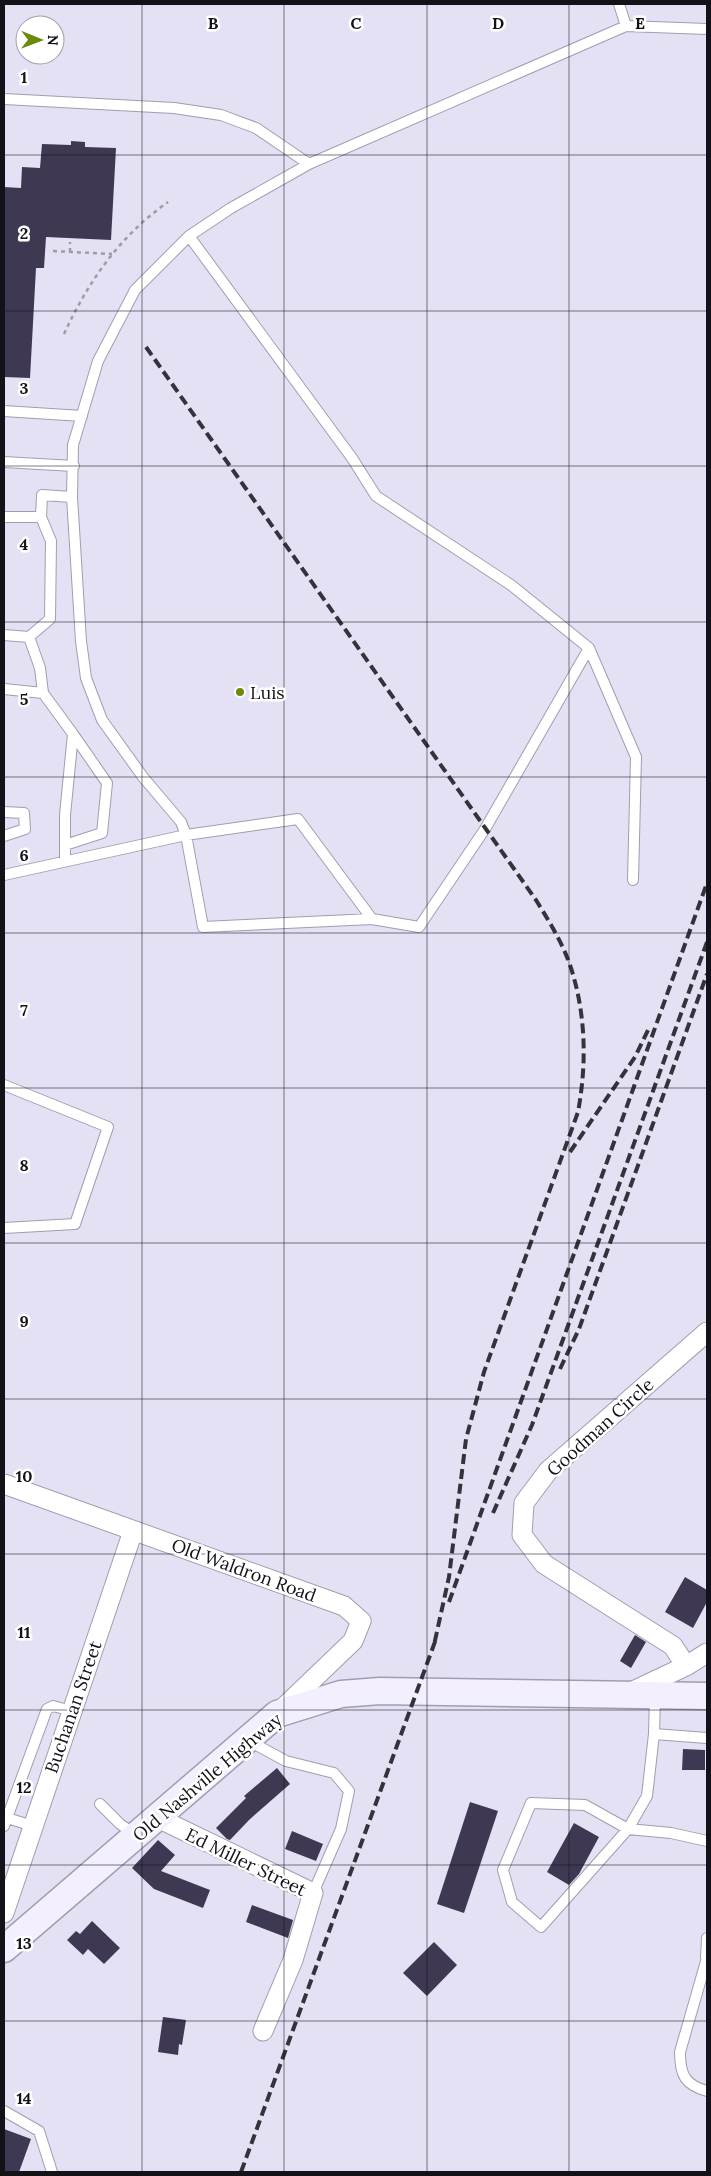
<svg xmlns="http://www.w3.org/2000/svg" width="711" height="2176" font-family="Lora,serif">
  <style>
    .building { fill: #3f3852 }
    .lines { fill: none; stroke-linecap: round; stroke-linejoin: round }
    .lane-casing { stroke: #a19db0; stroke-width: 12 }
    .street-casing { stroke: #a19db0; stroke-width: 21 }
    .secondary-casing { stroke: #a19db0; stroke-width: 29 }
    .path { stroke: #9d9aa9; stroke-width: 2.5; stroke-dasharray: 4 4; stroke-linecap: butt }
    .lane { stroke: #fff; stroke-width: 10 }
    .street { stroke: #fff; stroke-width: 19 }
    .secondary { stroke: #f3efff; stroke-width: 26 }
    .rail { stroke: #34323b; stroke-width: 4; stroke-dasharray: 10 5; stroke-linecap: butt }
    .grid { fill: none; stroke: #141219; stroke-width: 1; stroke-opacity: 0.55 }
    .poi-dot { fill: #6a8a0a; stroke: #fff; stroke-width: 2 }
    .labels { text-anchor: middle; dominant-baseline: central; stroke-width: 5; stroke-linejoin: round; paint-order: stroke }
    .poi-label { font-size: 18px; fill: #141219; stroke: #fff; text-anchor: start }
    .street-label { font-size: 18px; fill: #141219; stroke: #fff }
    .grid-label { font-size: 16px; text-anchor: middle; font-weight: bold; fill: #141219; stroke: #fff; stroke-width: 5; stroke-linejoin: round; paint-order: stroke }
  </style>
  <rect width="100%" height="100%" fill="#e5e1f5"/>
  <!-- building -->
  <path class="building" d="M71,141L85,142V147L116,148L111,240L46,237L44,268H36L30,378L4,377V187L21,188L22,167L40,168L42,144L71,145Z
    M685,1577L707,1590V1602L693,1628L665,1612Z
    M635,1635L646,1642L631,1668L620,1661Z
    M683,1749L705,1750V1770H682Z
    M277,1768L290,1784L249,1820L230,1840L227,1839L216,1828L246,1798L244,1796Z
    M470,1802L498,1811L464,1913L437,1904Z
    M574,1823L599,1837L579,1874L569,1885L547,1872Z
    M292,1831L323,1844L316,1861L285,1849Z
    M158,1840L175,1855L161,1871L210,1890L203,1908L154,1889L132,1868Z
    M252,1905L293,1920L288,1938L246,1922Z
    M92,1921L120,1948L104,1964L88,1949L83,1955L67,1940L76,1931L80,1934Z
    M434,1942L457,1965L427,1996L403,1973Z
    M163,2017L186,2020L182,2045L179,2044L178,2055L158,2052Z
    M4,2129L31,2139L19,2172H4Z"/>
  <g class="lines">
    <defs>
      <path id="lane" d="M626,26L707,29
        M4,99L174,108L221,115L256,128L309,164L231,208L189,236L135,290L98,361L73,445L72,497L81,641L86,678L102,720L143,777L181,822L186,835L4,875
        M309,164L626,26L619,4
        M189,236L352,458L376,496L511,585L589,648L636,757L633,880
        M4,411L82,416
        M4,462L74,466
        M4,517H41L42,495L72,497
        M4,635L29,637L50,619L51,541L41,517
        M29,637L40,668L43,693
        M4,689L43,693L73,734L65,815V861
        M4,812L24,813L25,829L4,836
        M65,845L102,833L107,783L73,734
        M372,919L298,819L186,835L203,927L372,919L419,927L485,829L589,648
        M4,1085L108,1127L75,1224L4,1228
        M655,1696L654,1734L647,1796L628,1829L541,1927L512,1902L503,1870L531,1803L585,1805L628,1829L671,1833L707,1841
        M654,1734L707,1738
        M247,1740L286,1761L334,1773L349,1791L341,1829L313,1893
        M100,1804L120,1824L136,1835
        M7,1818L33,1826
        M4,1826L47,1709L53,1706L72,1711
        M706,1957L707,1938
        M707,1958L680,2052C680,2075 685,2085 707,2091
        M4,2111L39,2131L52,2172"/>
      <path id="street" d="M4,1484L344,1606L361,1621L353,1641L280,1711
        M686,1666L673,1646L544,1564L522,1535L524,1503L548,1471L707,1332
        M631,1692L686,1666L707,1653
        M158,1818L313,1893L293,1960L263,2031
        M4,1913L133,1531"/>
      <path id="secondary" d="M4,1949L277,1714L341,1694L380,1691L707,1696"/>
    </defs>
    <!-- lane casing -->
    <use href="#lane" class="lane-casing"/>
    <!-- street casing -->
    <use href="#street" class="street-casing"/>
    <!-- secondary casing -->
    <use href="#secondary" class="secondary-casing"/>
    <!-- path -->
    <path class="path" d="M53,251L112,254
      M70,252V242
      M64,334C89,280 120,236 168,202"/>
    <!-- lane -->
    <use href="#lane" class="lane"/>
    <!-- street -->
    <use href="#street" class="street"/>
    <!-- secondary -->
    <use href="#secondary" class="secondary"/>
    <!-- rail -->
    <path class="rail" d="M146,347L536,900C549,921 562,942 570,965C586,1013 587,1063 578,1112L484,1372L466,1439L449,1577L434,1645
      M570,1152L635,1057L649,1028
      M560,1369L579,1329L707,974
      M493,1513L532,1425L707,942
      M449,1602L707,883
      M241,2172L436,1639"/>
  </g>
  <!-- grid -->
  <path class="grid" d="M142,4V2172M284,4V2172M427,4V2172M569,4V2172M4,155H707M4,311H707M4,466H707M4,622H707M4,777H707M4,933H707M4,1088H707M4,1243H707M4,1399H707M4,1554H707M4,1710H707M4,1865H707M4,2021H707"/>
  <!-- markers -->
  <circle class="poi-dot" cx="240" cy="692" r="5"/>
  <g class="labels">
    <!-- poi labels -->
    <g class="poi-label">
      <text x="250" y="692">Luis</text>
    </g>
    <!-- street labels -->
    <g class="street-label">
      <text transform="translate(600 1427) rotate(-42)">Goodman Circle</text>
      <text transform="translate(244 1570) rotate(20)">Old Waldron Road</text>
      <text transform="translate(73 1707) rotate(-71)">Buchanan Street</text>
      <text transform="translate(207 1777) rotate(-40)">Old Nashville Highway</text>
      <text transform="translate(246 1862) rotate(26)">Ed Miller Street</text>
    </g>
  </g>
  <g class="grid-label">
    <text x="213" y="29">B</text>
    <text x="356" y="29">C</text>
    <text x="498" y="29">D</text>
    <text x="640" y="29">E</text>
    <text x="24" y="83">1</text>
    <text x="24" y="239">2</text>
    <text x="24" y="394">3</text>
    <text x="24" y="550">4</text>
    <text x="24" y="705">5</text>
    <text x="24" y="861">6</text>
    <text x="24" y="1016">7</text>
    <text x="24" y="1171">8</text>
    <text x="24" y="1327">9</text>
    <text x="24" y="1482">10</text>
    <text x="24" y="1638">11</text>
    <text x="24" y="1793">12</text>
    <text x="24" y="1949">13</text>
    <text x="24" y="2104">14</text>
  </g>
  <!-- border -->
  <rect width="711" height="2176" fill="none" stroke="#141219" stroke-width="10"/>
  <!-- north arrow -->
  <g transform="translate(40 40) rotate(91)"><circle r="24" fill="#ffffff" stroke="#a1a0a3"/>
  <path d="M0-4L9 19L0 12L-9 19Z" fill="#6a8a0a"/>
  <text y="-8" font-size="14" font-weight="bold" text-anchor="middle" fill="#141219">N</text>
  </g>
</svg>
